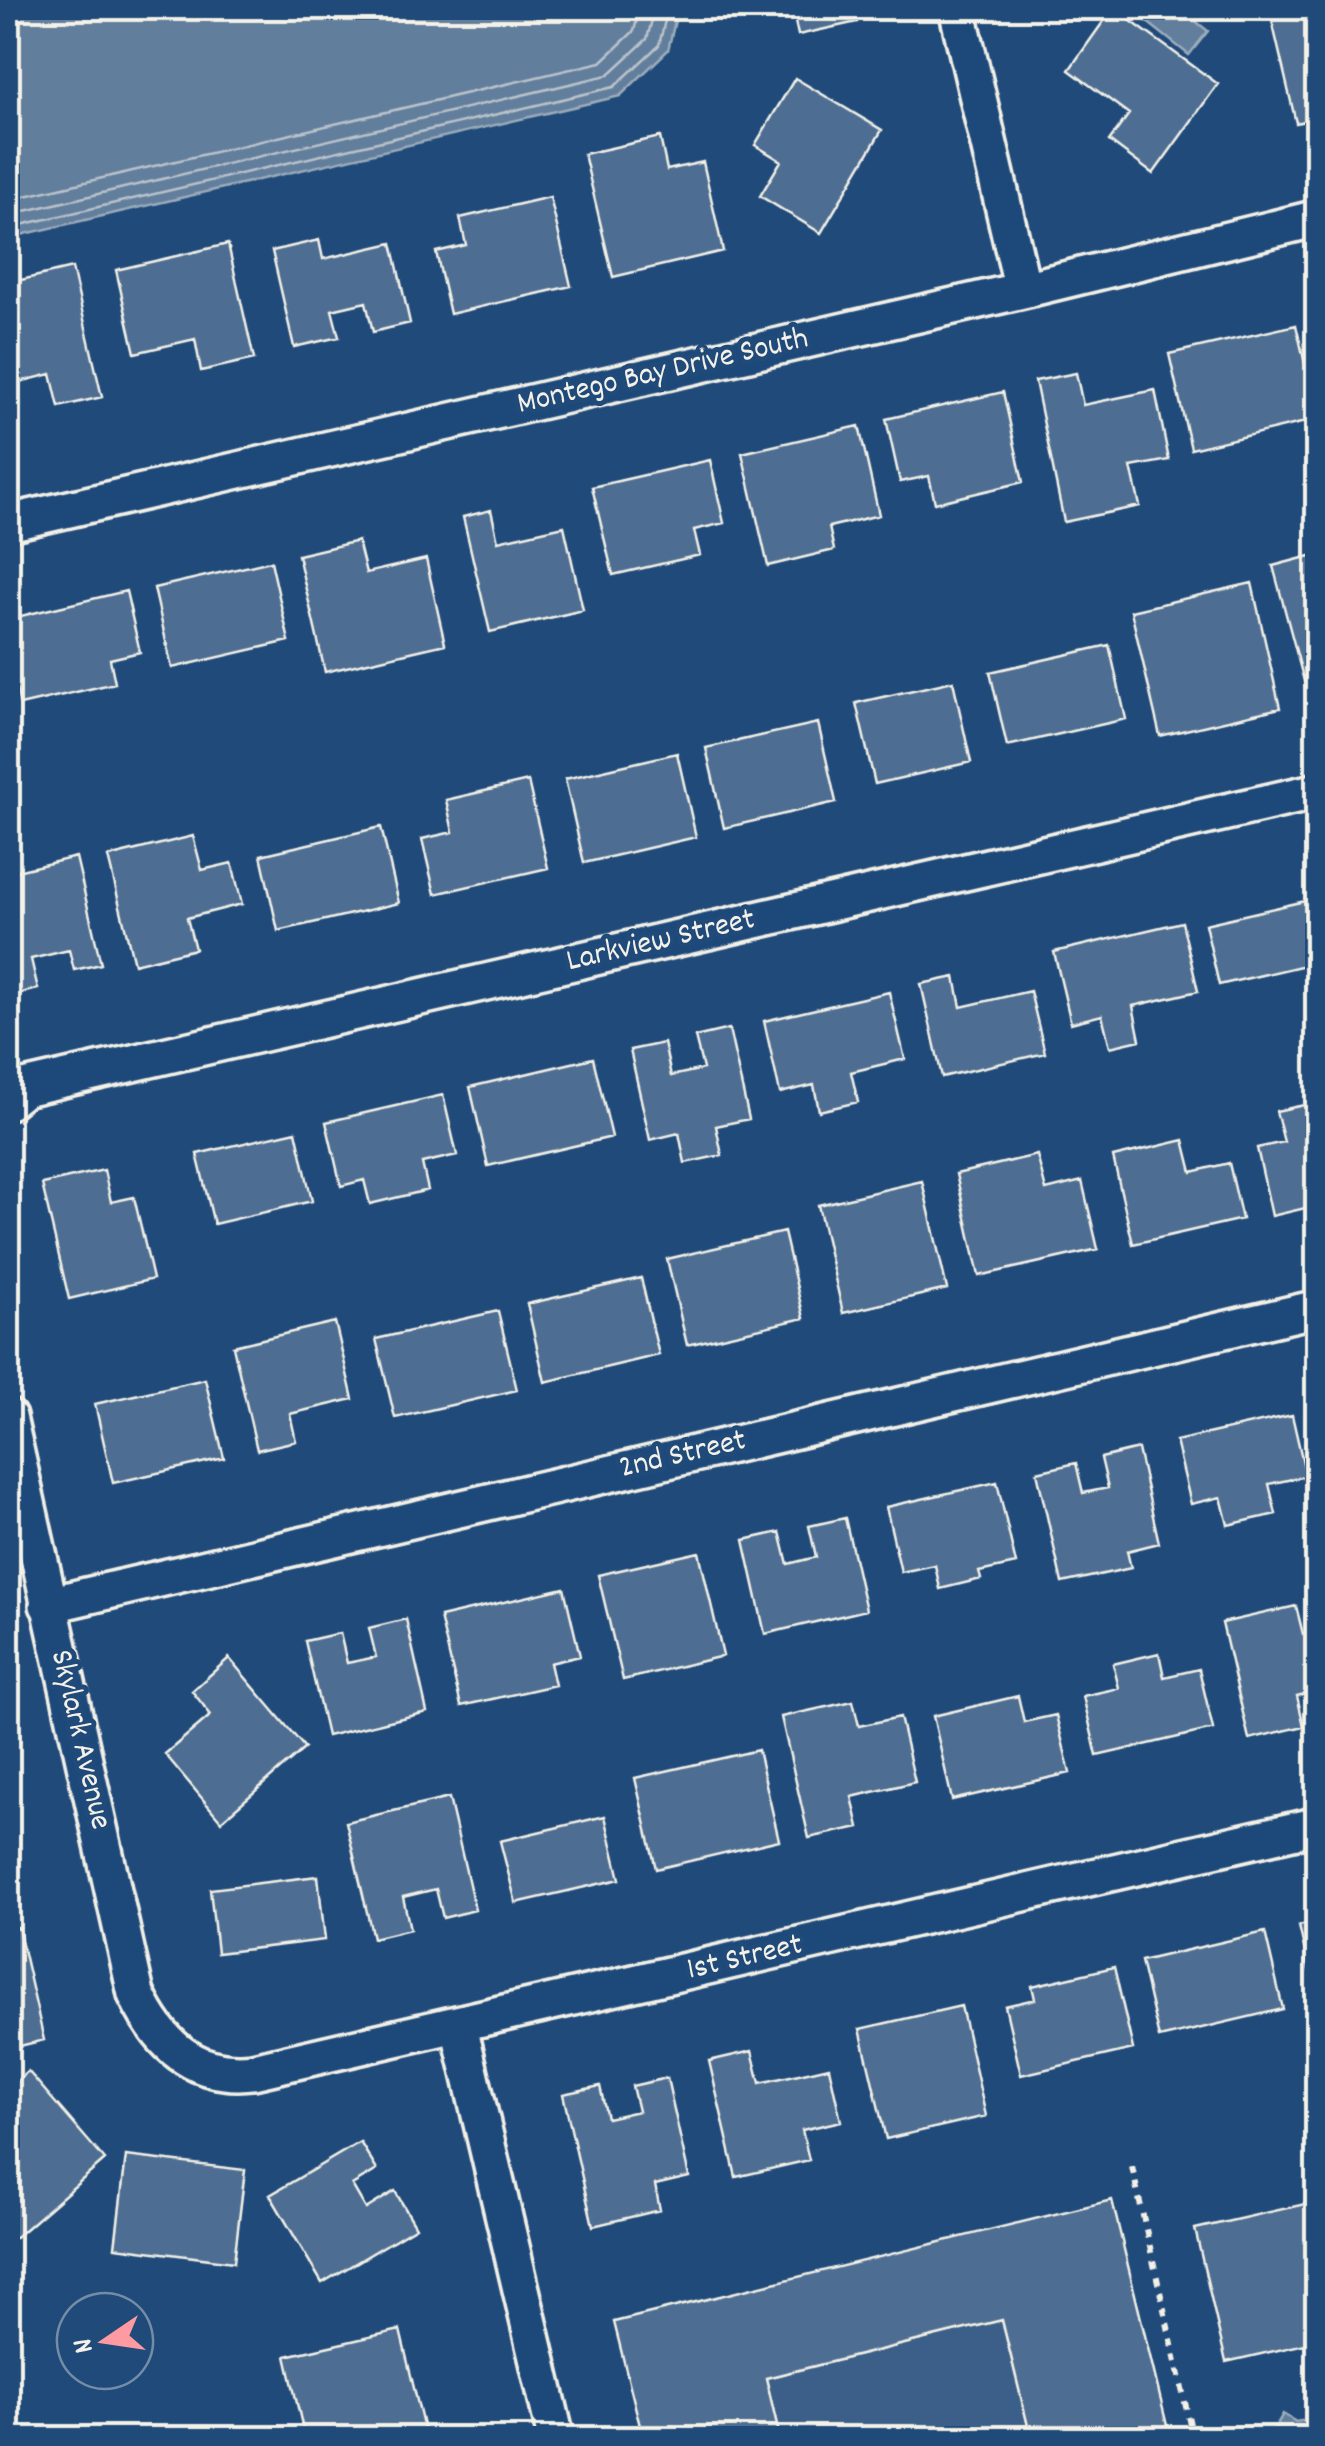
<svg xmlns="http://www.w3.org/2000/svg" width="1325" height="2446" font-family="Dekko,sans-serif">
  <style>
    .green { fill: #3a5f88; stroke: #97a8b8; stroke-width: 2.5 }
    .water { fill: #627e9d; stroke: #9cacbb; stroke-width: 2.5 }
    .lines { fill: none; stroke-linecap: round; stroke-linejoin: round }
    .shore { stroke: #bac3ca; stroke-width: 2.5 }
    .building { fill: #4d6e92; stroke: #f4f1e8; stroke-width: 2.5 }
    .minor-casing { stroke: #f4f1e8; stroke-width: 42 }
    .path { stroke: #f4f1e8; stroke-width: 6; stroke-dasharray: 8 8; stroke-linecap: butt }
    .minor { stroke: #1f4a7a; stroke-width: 35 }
    .labels { text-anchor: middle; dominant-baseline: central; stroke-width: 10; stroke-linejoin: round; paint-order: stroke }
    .street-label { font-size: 32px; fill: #f4f1e8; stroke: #1f4a7a }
  </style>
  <rect width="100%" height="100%" fill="#1f4a7a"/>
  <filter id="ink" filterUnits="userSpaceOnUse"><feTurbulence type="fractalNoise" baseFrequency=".01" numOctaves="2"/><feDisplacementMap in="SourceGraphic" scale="20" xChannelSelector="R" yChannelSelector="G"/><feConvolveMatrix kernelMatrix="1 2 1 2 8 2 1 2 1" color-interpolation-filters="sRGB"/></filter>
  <g filter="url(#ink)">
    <!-- green -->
    <path class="green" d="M1002,2320L1031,2438H780L766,2378Z"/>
    <!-- water -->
    <path class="water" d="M8,8H678L668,50L620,96L8,238Z
      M1149,8H1179L1208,31L1189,55L1141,17Z
      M1283,2414L1296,2422L1317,2417V2438H1269Z"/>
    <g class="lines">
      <!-- shore -->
      <path class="shore" d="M8,200L601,62L634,31L640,8
        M8,215L608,75L647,39L655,8
        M8,228L614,87L659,45L668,8"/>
    </g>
    <!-- building -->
    <path class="building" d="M792,8H854L857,22L798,35Z
      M1113,8L1218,84L1153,174L1109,141L1129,114L1069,70Z
      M1269,8H1318V118L1296,123Z
      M795,78L882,130L821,233L760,196L781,161L755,145Z
      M660,137L667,170L703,162L723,251L613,277L584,154Z
      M550,197L571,286L450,314L436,252L466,245L460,218Z
      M319,240L323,259L392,243L410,323L373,332L366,302L332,310L339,337L294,347L272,251Z
      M228,244L254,359L201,371L195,339L135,353L116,270Z
      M72,268L102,397L59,407L51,374L8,385V283Z
      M1296,325L1318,419L1191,449L1169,354Z
      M1076,373L1083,405L1155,390L1169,460L1131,467L1140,506L1064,522L1035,381Z
      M1003,392L1023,482L935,503L929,476L900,482L886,419Z
      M859,426L879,515L829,527L834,550L768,566L742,453Z
      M710,460L724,523L694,530L700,555L613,575L592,487Z
      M491,510L498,541L564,526L583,610L490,632L463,517Z
      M358,541L366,573L426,559L445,644L325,672L298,555Z
      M1318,554V690L1307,692L1273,566Z
      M271,561L289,641L172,668L154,588Z
      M1252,583L1280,708L1160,736L1131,611Z
      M126,591L140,652L110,659L115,683L20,705L8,651V619Z
      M1109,645L1126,719L1007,746L990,672Z
      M953,681L971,762L875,784L856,703Z
      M818,723L836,802L724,828L706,748Z
      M677,753L696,837L584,863L565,779Z
      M528,781L548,868L435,894L422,839L453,832L446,800Z
      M381,827L399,903L278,931L261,855Z
      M193,836L202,870L232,863L242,904L187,918L195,949L134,964L108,857Z
      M76,857L101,964L74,970L69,950L31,959L38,989L8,996V873Z
      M1318,898V962L1219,985L1205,924Z
      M1182,922L1198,991L1133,1006L1140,1040L1110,1047L1102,1015L1071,1023L1054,952Z
      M955,977L961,1007L1030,991L1045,1053L942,1077L921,984Z
      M889,992L905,1059L851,1072L858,1102L819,1111L814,1085L780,1093L764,1021Z
      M729,1029L749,1119L716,1126L722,1155L685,1163L679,1133L650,1140L630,1050L664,1043L671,1076L703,1069L695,1037Z
      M593,1058L612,1137L488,1166L470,1087Z
      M443,1095L457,1155L422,1163L428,1190L370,1204L364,1180L341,1186L326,1122Z
      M1318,1102V1205L1272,1216L1257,1148L1284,1142L1276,1111Z
      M296,1131L312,1201L214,1224L197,1154Z
      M1184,1140L1192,1172L1229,1163L1242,1219L1133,1244L1113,1157Z
      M1037,1155L1046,1190L1082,1181L1098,1249L979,1276L956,1174Z
      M104,1170L111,1202L134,1197L153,1279L69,1299L42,1184Z
      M922,1181L947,1289L843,1313L818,1205Z
      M784,1232L804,1318L687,1345L667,1259Z
      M641,1278L659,1355L545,1382L527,1304Z
      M498,1311L517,1390L395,1418L376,1339Z
      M335,1322L353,1399L290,1414L296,1441L257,1450L233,1346Z
      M205,1379L224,1458L113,1483L95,1404Z
      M1292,1415L1306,1476L1269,1484L1276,1514L1228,1525L1221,1497L1191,1504L1176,1441Z
      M1138,1449L1159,1543L1127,1551L1131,1568L1062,1583L1037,1472L1076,1463L1083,1493L1108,1488L1101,1458Z
      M997,1482L1016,1564L979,1572L981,1579L940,1589L935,1565L901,1572L886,1507Z
      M845,1518L866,1610L765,1634L744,1540L780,1532L788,1564L816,1557L809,1526Z
      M699,1552L723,1656L623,1680L598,1575Z
      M564,1588L580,1656L550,1663L555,1685L461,1706L440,1617Z
      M1296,1606L1303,1634L1318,1631V1691L1297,1696L1304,1726L1249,1739L1222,1623Z
      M406,1619L427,1712L327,1736L305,1641L340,1633L347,1663L376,1657L369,1628Z
      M1159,1653L1164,1677L1199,1669L1213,1729L1097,1756L1083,1696L1119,1688L1113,1664Z
      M229,1658L305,1748L221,1821L165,1754L211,1715L192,1691Z
      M1018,1696L1024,1722L1056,1715L1070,1773L952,1800L933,1716Z
      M853,1701L859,1726L900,1717L915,1782L852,1797L859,1827L809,1838L781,1717Z
      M758,1750L779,1840L656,1869L635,1778Z
      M449,1798L475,1910L443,1918L436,1889L403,1897L410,1929L373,1938L346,1822Z
      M605,1816L620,1879L516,1903L500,1841Z
      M318,1876L325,1940L217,1953L210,1889Z
      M1318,1921V2008L1299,1926Z
      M18,1927L44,2040L8,2049V1930Z
      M1265,1932L1283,2009L1159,2038L1141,1961Z
      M1114,1967L1133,2049L1021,2075L1005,2006L1035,1999L1032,1986Z
      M961,2006L986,2116L886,2139L860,2029Z
      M752,2051L760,2083L829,2067L841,2121L802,2130L809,2160L736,2177L709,2061Z
      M28,2071L105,2160L9,2243L8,2089Z
      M667,2078L689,2177L655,2185L660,2210L593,2226L563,2094L600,2086L607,2118L638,2111L632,2086Z
      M360,2142L377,2170L352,2185L366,2209L395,2191L416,2227L322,2283L270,2195Z
      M126,2156L245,2170L234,2262L115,2247Z
      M1112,2200L1170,2438H1031L1002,2320L766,2378L780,2438H643L614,2322Z
      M1318,2201V2341L1226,2362L1195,2229Z
      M400,2330L426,2438H305L286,2356Z"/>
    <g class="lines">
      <defs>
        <path id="minor" d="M957,8L1023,290
          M8,523L1023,290L1318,218
          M8,1101L24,1088L1318,791
          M8,1417L136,1994C160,2045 195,2078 253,2071L1318,1825
          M48,1605L1318,1308
          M459,2026L556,2438"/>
      </defs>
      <!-- minor casing -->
      <use href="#minor" class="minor-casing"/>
      <!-- path -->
      <path class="path" d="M1132,2167L1193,2438"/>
      <!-- minor -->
      <use href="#minor" class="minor"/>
    </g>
  </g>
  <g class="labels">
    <!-- street labels -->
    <g class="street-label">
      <text transform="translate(663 373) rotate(-13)">Montego Bay Drive South</text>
      <text transform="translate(661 942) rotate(-13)">Larkview Street</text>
      <text transform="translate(683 1456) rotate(-13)">2nd Street</text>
      <text transform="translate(79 1740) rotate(77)">Skylark Avenue</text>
      <text transform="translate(745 1959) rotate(-13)">1st Street</text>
    </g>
  </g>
  <!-- margin -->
  <rect width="1325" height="2446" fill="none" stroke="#1f4a7a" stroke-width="40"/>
  <rect x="20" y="20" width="1285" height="2406" fill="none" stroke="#f4f1e8" stroke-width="4" filter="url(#ink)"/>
  <!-- north arrow -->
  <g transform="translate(105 2341) rotate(257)"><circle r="48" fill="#1f4a7a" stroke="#748da6" stroke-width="2.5"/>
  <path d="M0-8L18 38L0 25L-18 38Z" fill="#ff9aa2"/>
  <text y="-15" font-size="28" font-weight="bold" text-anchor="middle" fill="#f4f1e8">N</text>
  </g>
</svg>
